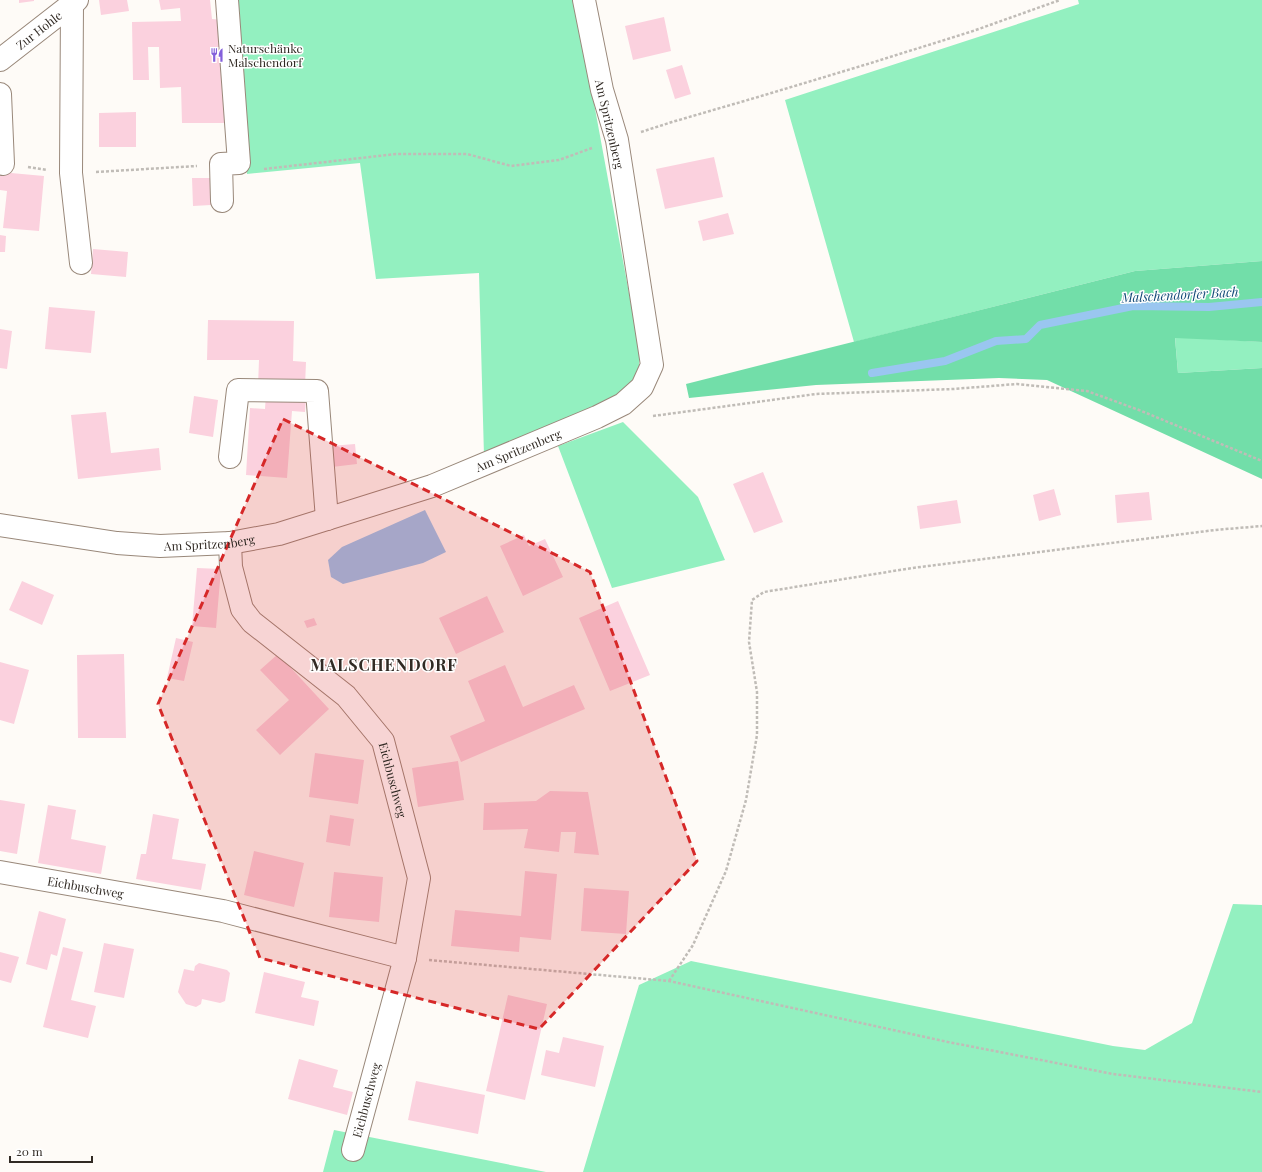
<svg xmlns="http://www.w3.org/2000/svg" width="1262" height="1172" font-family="'Playfair Display',serif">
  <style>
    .green { fill: #93f0c0 }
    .forest { fill: #72dea9 }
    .water { fill: #9ac6f0 }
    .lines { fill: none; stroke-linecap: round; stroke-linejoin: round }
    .stream { stroke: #9ac6f0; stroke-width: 8 }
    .building { fill: #fbd1de }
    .minor-casing { stroke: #99887a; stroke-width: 24 }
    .path { stroke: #c0bcb7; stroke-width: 2.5; stroke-dasharray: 3 2; stroke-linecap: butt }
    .minor { stroke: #fff; stroke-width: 22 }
    .marked { fill: #d62828; fill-opacity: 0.2; stroke: #d62828; stroke-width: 3; stroke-dasharray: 8 5; stroke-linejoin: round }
    .labels { text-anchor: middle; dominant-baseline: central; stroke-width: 3; stroke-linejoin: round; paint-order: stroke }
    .street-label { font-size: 12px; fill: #312a24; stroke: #fff }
    .poi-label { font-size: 12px; fill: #312a24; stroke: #fff; text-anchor: start }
    .water-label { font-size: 13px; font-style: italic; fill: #144b78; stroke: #fff }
    .district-label { font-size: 16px; font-weight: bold; letter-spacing: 1px; fill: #312a24; stroke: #fff }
  </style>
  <rect width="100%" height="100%" fill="#fefbf7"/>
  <!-- green -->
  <path class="green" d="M237,0H575L640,353L638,377L631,391L484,456L479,273L376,279L360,163L247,174Z
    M1078,0H1262V261L1135,271L854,342L785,100L1079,4Z
    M1175,337L1262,342V368L1178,373Z
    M623,422L698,497L725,560L612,588L558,446Z
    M1233,904L1262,905V1172H583L639,985L691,961L1113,1046L1145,1050L1192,1023Z
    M334,1130L546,1172H323Z"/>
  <!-- forest -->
  <path class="forest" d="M1262,261V342L1175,338L1178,373L1262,368V479L1047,380L999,378L816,385L689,398L686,384L1135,271Z"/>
  <!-- water -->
  <path class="water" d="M425,510L446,552L423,563L343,584L331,577L328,560L342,547Z"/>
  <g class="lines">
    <!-- stream -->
    <path class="stream" d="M872,373L945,361L996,341L1026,339L1040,325L1133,306L1209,307L1262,302"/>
  </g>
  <!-- building -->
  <path class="building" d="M19,0H34V1L19,3Z
    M99,0H127L129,11L101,15Z
    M159,0H210L212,19L223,20L224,123H182L181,87L160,88L159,47H148L149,80H133L132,22L181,21L180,8L161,10Z
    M664,17L671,51L633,60L625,26Z
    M682,65L691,94L675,99L666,70Z
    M136,112V147H99V113Z
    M714,157L723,197L665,209L656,169Z
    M0,172L44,176L39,231L3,228L7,191L0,190Z
    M192,178H211V205L193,206Z
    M728,213L734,234L703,241L698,221Z
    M0,235L6,236L5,252H0Z
    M93,249L128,252L126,277L91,274Z
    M49,307L95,311L91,353L45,349Z
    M208,320L294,321L293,361L306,362L305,386H258L259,360H207Z
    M0,329L12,331L7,369L0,368Z
    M266,394L306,397L305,412L292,411L287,478L246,475L250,408L265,409Z
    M194,396L218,400L213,437L189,433Z
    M106,412L111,453L159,448L161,470L78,479L71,415Z
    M355,444L357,464L332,467L330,446Z
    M763,472L783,522L754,533L733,484Z
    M1054,489L1061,515L1039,521L1033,495Z
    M1149,492L1152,520L1117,523L1115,495Z
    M957,500L961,523L920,529L917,506Z
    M524,535L529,546L545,539L563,577L523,596L500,546Z
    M197,568L221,569L216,628L192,626Z
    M22,581L54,595L42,625L9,610Z
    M487,596L504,632L456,654L439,618Z
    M618,601L650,675L610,691L579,618Z
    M314,618L317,625L307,628L304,621Z
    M176,638L193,642L184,681L167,678Z
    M124,654L126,738H78L77,655Z
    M278,654L329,709L280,755L256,730L289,700L260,670Z
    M0,662L29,670L14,724L0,720Z
    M505,665L523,707L574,685L585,709L461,762L450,736L485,721L468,681Z
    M315,753L364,760L358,804L309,797Z
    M458,761L464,800L418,807L412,768Z
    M550,791L588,792L599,855L574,853L576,832H561L559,852L524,848L528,829L483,830L484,803L536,801Z
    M0,800L25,804L17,854L0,851Z
    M48,805L76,810L71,839L106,846L101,874L38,863Z
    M153,814L179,819L172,859L206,864L201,890L136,879L141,854H146Z
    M330,815L354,819L350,846L326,842Z
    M254,851L304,863L294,907L244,895Z
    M525,871L557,874L551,940L520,937L519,952L451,946L455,910L521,916Z
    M334,872L383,877L379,922L329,917Z
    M584,888L629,891L626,934L581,931Z
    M39,911L66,919L57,956L51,954L47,970L26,964Z
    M104,943L134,949L124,998L94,992Z
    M63,947L83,952L71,1000L96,1006L88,1038L43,1027Z
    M0,952L19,957L11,983L0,980Z
    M199,963L227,970L230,973L225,1001L220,1003L202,999L201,1004L196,1007L186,1004L178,992L184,969L194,971L195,966Z
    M264,972L305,982L301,997L319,1001L314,1026L255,1013Z
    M508,995L547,1004L525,1100L486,1091Z
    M563,1037L604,1046L595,1087L541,1075L546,1050L559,1053Z
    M299,1059L338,1070L333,1087L353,1092L347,1115L288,1099Z
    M416,1081L485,1095L478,1134L408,1120Z"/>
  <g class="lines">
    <defs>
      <g id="minor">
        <path d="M72,4L71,173L81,263"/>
        <path id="s1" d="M0,60L77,0"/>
        <path d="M0,94L3,164"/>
        <path d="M222,201L221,164L239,163L227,0"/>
        <path d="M230,457L238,390L317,391L327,519"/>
        <path id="s2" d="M0,525L117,543L160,546L230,543L279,534L432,486L597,417L623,404L642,387L652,365L617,140L602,90L584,0"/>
        <path id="s3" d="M230,543L231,567L242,609L252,622L346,696L383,741L419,878L405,958L353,1150"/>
        <path id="s4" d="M0,872L223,911L405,958"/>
      </g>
    </defs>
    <!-- minor casing -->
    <use href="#minor" class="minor-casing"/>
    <!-- path -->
    <path class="path" d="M641,132L672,122L758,97L871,63L973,31L1060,0
      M28,167L47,170
      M264,169L396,154H467L511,166L559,160L592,148
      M96,172L197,166
      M653,416L816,394L953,389L1017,384L1087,391L1139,410L1262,461
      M429,960L669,981L948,1042L1113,1074L1262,1092
      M669,981L693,945L726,871L746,800L757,735V692L749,642L752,600L764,592L912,568L1215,530L1262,526"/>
    <!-- minor -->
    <use href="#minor" class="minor"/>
  </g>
  <!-- marked area -->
  <path class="marked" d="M283,419L590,572L697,861L539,1029L260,958L158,704Z"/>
  <!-- icons -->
  <defs>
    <symbol id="restaurant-bare" viewBox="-9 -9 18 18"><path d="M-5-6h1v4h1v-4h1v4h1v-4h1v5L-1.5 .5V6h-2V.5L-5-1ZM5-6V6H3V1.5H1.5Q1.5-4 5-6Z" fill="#8460db" stroke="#fff" stroke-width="2.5" paint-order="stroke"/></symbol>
  </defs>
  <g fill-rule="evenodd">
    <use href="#restaurant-bare" x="207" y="45" width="20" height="20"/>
  </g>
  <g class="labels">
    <!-- street labels -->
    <g class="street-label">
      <text stroke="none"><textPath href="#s1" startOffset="49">Zur Hohle</textPath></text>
      <text transform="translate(610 124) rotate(77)">Am Spritzenberg</text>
      <text stroke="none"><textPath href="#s2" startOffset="535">Am Spritzenberg</textPath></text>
      <text stroke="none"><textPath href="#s2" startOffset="211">Am Spritzenberg</textPath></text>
      <text stroke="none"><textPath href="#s3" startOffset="302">Eichbuschweg</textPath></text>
      <text stroke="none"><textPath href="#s4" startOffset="87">Eichbuschweg</textPath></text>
      <text transform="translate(366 1100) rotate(-75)">Eichbuschweg</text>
    </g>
    <!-- poi labels -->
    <g class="poi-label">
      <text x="228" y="48">Naturschänke<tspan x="228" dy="14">Malschendorf</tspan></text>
    </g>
    <!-- water labels -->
    <g class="water-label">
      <text transform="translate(1180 294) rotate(-3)">Malschendorfer Bach</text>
    </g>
    <!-- district labels -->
    <g class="district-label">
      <text x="384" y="664">MALSCHENDORF</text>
    </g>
  </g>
  <!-- scale -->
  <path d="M10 1156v6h82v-6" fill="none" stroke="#312a24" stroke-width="2"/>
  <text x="16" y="1156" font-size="12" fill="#312a24" stroke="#ffffff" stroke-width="3" paint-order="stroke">20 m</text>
</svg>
